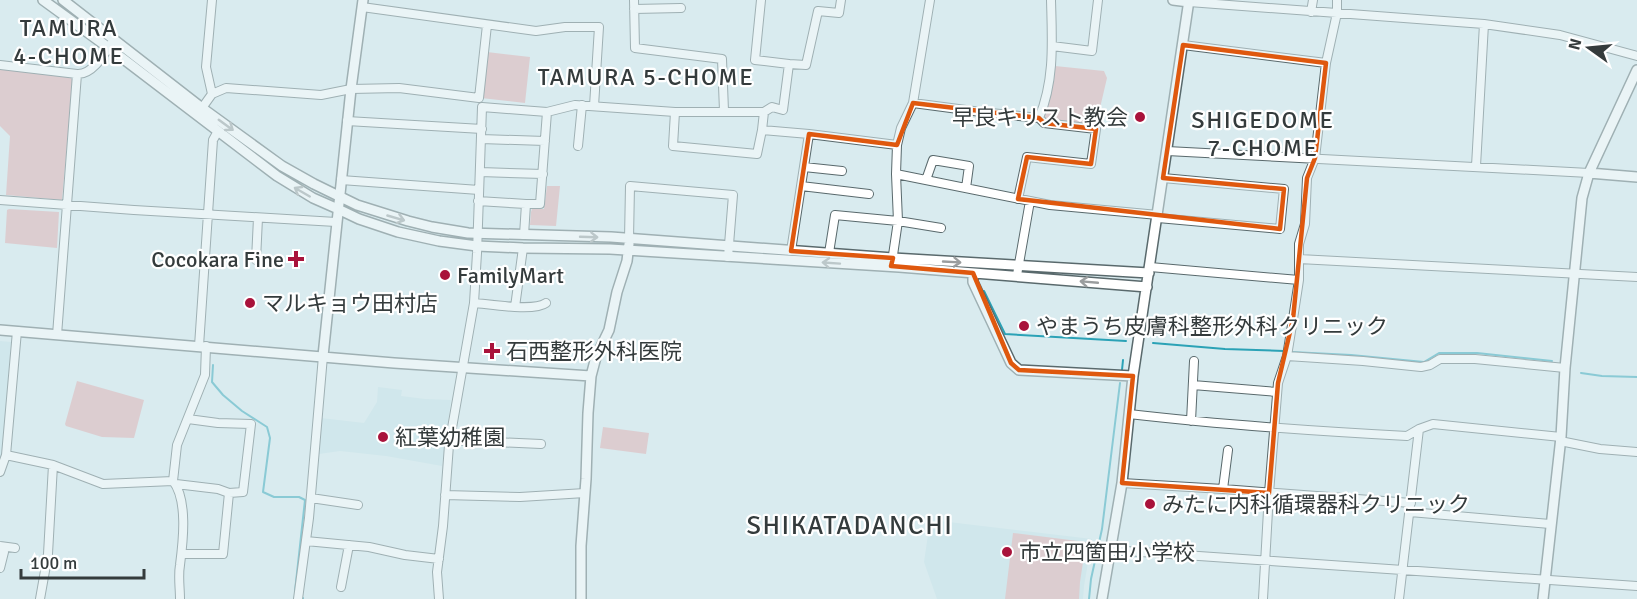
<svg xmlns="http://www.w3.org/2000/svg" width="1637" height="599" font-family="Signika,'Noto Sans JP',sans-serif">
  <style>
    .built { fill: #c6e2e8 }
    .green { fill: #e0a9ac }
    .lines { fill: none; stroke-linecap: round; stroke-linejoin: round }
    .stream { stroke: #2ba2b6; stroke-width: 2 }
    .minor-casing { stroke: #59696c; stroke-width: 10 }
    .tertiary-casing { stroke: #59696c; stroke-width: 12 }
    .minor { stroke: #fff; stroke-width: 8 }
    .tertiary { stroke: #fff; stroke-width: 9 }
    .oneway { stroke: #9a9d9e }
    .marked { fill: none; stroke: #df580e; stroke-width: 4.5; stroke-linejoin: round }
    .poi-dot { fill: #a9133b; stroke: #fff; stroke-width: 2 }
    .labels { text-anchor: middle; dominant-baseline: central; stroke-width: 4.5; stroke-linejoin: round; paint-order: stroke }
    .poi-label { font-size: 22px; fill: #343b3c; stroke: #fff; text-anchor: start }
    .neighbourhood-label { font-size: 24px; letter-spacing: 1.5px; fill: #343b3c; stroke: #fff }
    .quarter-label { font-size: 26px; letter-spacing: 1.5px; fill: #343b3c; stroke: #fff }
  </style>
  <rect width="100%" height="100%" fill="#d9ebef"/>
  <!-- built -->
  <path class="built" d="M0,341L11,342L3,454L0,462Z
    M378,387L402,390L401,396L425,399L451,400L442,466L386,456L340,451L319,454L321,418L364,423L377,402Z
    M940,521L1092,539L1084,586L1083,599H937L924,562L929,528Z"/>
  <!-- green -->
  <path class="green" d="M487,52L530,57L525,103L481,98Z
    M1055,66L1104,71L1107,78L1096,125L1045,119L1044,114Z
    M0,69L70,77L73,80L62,200L6,195L10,136L0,126Z
    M547,186H560L556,226L530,225L531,212L532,209H544Z
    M9,209L59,212L57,248L5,243L7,210Z
    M77,381L144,400L134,438L102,437L66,426L65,424Z
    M603,427L649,433L646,454L600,448Z
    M1013,533L1086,542L1080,582L1079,599H1005Z"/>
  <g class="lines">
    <!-- stream -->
    <path class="stream" d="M984,291L1005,334L1126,341
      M1153,343L1225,349L1284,351
      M1292,352L1351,355L1424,362L1439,353H1477L1552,361
      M213,365L212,382L223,395L242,411L267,427L270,438L263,492L274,497H299L305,500L295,591
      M1122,370L1123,360
      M1581,373L1602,376L1637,377
      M303,599V598
      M1089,599L1091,579L1102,529L1120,383"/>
    <defs>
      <path id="minor" d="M634,0L635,48L722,59L724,111
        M761,0L755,60L789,64
        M1189,2L1484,24L1560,35L1637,56
        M362,7L536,31L565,27H599L594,106
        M634,9L681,8
        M1311,12L1313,0
        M1183,45L1326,63
        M1052,46L1092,51L1098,0
        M0,65L77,74
        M212,94L206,67L212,0
        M913,103L981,112L1039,118L1044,123L1096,129L1091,164L1027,157L1018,199
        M202,108L212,94L226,88L321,95L351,89L399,88L479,98L487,25
        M547,112L575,105L675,112H764L762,130
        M675,112L673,146L757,154L762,130L809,134
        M764,112L772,107L783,110L789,64L806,65L818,11L839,13L841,0
        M1039,118C1055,80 1052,40 1051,0
        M347,121L482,129
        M481,139L545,141
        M578,146L582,105
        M1167,151L1589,173
        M1476,166L1484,24
        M804,167L842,171
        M480,172L543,174
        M896,174L1050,205L1158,215
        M341,180L479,190
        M926,180L933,160L969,166L966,188
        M801,186L869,194
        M0,200L134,210L336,222
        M478,201L526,204
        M1158,218L1280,229L1284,189L1163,178
        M629,239L630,186L733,195L728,257
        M791,251L809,134L897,145
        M829,253L835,215L898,221L941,228
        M1299,259L1637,277
        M256,260L258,218
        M892,262L898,221L896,174L897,145L901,128L913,103L930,0
        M1150,267L1299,280
        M1017,275L1030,201
        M474,303C489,304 534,312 546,303
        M515,307L523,248
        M57,335L77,74C92,75 104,55 111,44
        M199,346L213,140L218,131
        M1287,356L1363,361L1421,367L1430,365L1440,359H1475L1565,368
        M1193,385L1277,392
        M1129,414C1222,425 1314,431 1407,436L1419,429L1433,424L1561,437
        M1191,421L1194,361
        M450,440L541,444
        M1560,441L1600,449L1637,452
        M6,455L53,465L103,484L173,481
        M0,472L6,455L17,331
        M1122,483L1223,489L1411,503
        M176,484L218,489L229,493L243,492L251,424L218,423L188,419
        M1223,489L1228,450
        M445,495L520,497L585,493
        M311,498L358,505
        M1410,512L1550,524
        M306,541L369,547L405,555L439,559
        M0,546L4,552L0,568
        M0,546L15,548
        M1111,550L1637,586
        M183,554H223L229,493
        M341,587L349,545
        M40,599L48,554L53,465
        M180,599C180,588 178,576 180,565C183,542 188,500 173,481L177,445L205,375L206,346
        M298,599L309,518L323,356
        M439,599L437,572L443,526L449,445L474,303L477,253L482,107L547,112L540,204H526L524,235
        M1263,599L1269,493L1278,383L1287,356L1293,319L1299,280V244L1305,224L1307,178L1315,158L1326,63L1337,13V0
        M1399,599L1419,429"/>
      <path id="tertiary" d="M43,0L109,48L277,176L313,198L338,209L359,219L398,232L439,241L477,246L523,248L610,249L899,267L1147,287
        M63,0L202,108L282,166L314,184L357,205L408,221L432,227L468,233L611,237L893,258L1149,273
        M1173,0L1189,2
        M1589,173L1637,177
        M973,273V282L1011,363L1019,370L1133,376
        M0,330L394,363L591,376
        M323,356L351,89L363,0
        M581,599V546L586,479L588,413L591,376L596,357L609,330L617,292L627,261L629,244
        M1102,599L1122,483L1133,376L1189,0
        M1543,599L1561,437L1565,368L1582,198L1589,173L1637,70"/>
    </defs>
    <!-- minor casing -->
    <use href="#minor" class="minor-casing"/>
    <!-- tertiary casing -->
    <use href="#tertiary" class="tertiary-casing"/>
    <!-- minor -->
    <use href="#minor" class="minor"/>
    <!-- tertiary -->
    <use href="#tertiary" class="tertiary"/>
  </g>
  <!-- one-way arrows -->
  <defs><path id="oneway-shaft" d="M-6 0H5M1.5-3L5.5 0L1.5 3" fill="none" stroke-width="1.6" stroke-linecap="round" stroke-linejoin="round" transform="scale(1.5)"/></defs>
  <g class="oneway">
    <use href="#oneway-shaft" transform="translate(226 125) rotate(36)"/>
    <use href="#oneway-shaft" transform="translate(302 192) rotate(-150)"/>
    <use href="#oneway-shaft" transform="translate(396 218) rotate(16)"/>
    <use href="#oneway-shaft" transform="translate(589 237) rotate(2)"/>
    <use href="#oneway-shaft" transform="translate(952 262) rotate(3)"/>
    <use href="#oneway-shaft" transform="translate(831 263) rotate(-176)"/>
    <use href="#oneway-shaft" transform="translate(1089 282) rotate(-175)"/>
  </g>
  <!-- marked area -->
  <path d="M0 0H1637V599H0ZM1183,45L1326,63L1315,158L1307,178L1293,319L1278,383L1269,493L1122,483L1133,376L1019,370L1011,363L973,273L891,266L893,258L791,251L809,134L897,145L913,103L1039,118L1044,123L1096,129L1091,164L1027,157L1018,199L1280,229L1284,189L1163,178Z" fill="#d9ebef" fill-opacity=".55" fill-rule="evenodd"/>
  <path class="marked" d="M1183,45L1326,63L1315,158L1307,178L1293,319L1278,383L1269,493L1122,483L1133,376L1019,370L1011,363L973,273L891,266L893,258L791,251L809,134L897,145L913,103L1039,118L1044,123L1096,129L1091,164L1027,157L1018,199L1280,229L1284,189L1163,178Z"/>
  <!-- markers -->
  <g class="poi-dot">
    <circle cx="1140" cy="117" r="6"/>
    <path d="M293 250h6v6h6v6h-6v6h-6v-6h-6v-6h6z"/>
    <circle cx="445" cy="275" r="6"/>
    <circle cx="250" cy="303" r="6"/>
    <circle cx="1024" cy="326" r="6"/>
    <path d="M489 342h6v6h6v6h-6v6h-6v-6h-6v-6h6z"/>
    <circle cx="383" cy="437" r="6"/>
    <circle cx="1150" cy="504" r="6"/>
    <circle cx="1007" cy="552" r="6"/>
  </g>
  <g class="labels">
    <!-- poi labels -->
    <g class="poi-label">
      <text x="1128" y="117" text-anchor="end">早良キリスト教会</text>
      <text x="284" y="259" text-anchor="end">Cocokara Fine</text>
      <text x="457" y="275">FamilyMart</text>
      <text x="262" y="303">マルキョウ田村店</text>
      <text x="1036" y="326">やまうち皮膚科整形外科クリニック</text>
      <text x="506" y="351">石西整形外科医院</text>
      <text x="395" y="437">紅葉幼稚園</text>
      <text x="1162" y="504">みたに内科循環器科クリニック</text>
      <text x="1019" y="552">市立四箇田小学校</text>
    </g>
    <!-- neighbourhood labels -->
    <g class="neighbourhood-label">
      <text x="69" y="28">TAMURA<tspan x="69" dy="28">4-CHOME</tspan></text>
      <text x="646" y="77">TAMURA 5-CHOME</text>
      <text x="1263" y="120">SHIGEDOME<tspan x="1263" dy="28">7-CHOME</tspan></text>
    </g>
    <!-- quarter labels -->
    <g class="quarter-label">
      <text x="850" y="526">SHIKATADANCHI</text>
    </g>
  </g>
  <!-- north arrow -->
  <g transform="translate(1589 48) rotate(285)" stroke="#ffffff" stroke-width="4.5" paint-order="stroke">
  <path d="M0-4.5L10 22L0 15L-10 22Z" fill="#343b3c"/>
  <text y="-9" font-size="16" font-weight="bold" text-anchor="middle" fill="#343b3c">N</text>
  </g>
  <!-- scale -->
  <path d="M21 569v9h123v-9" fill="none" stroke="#343b3c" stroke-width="3"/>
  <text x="30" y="569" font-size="18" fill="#343b3c" stroke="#ffffff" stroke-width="4.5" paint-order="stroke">100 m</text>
</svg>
